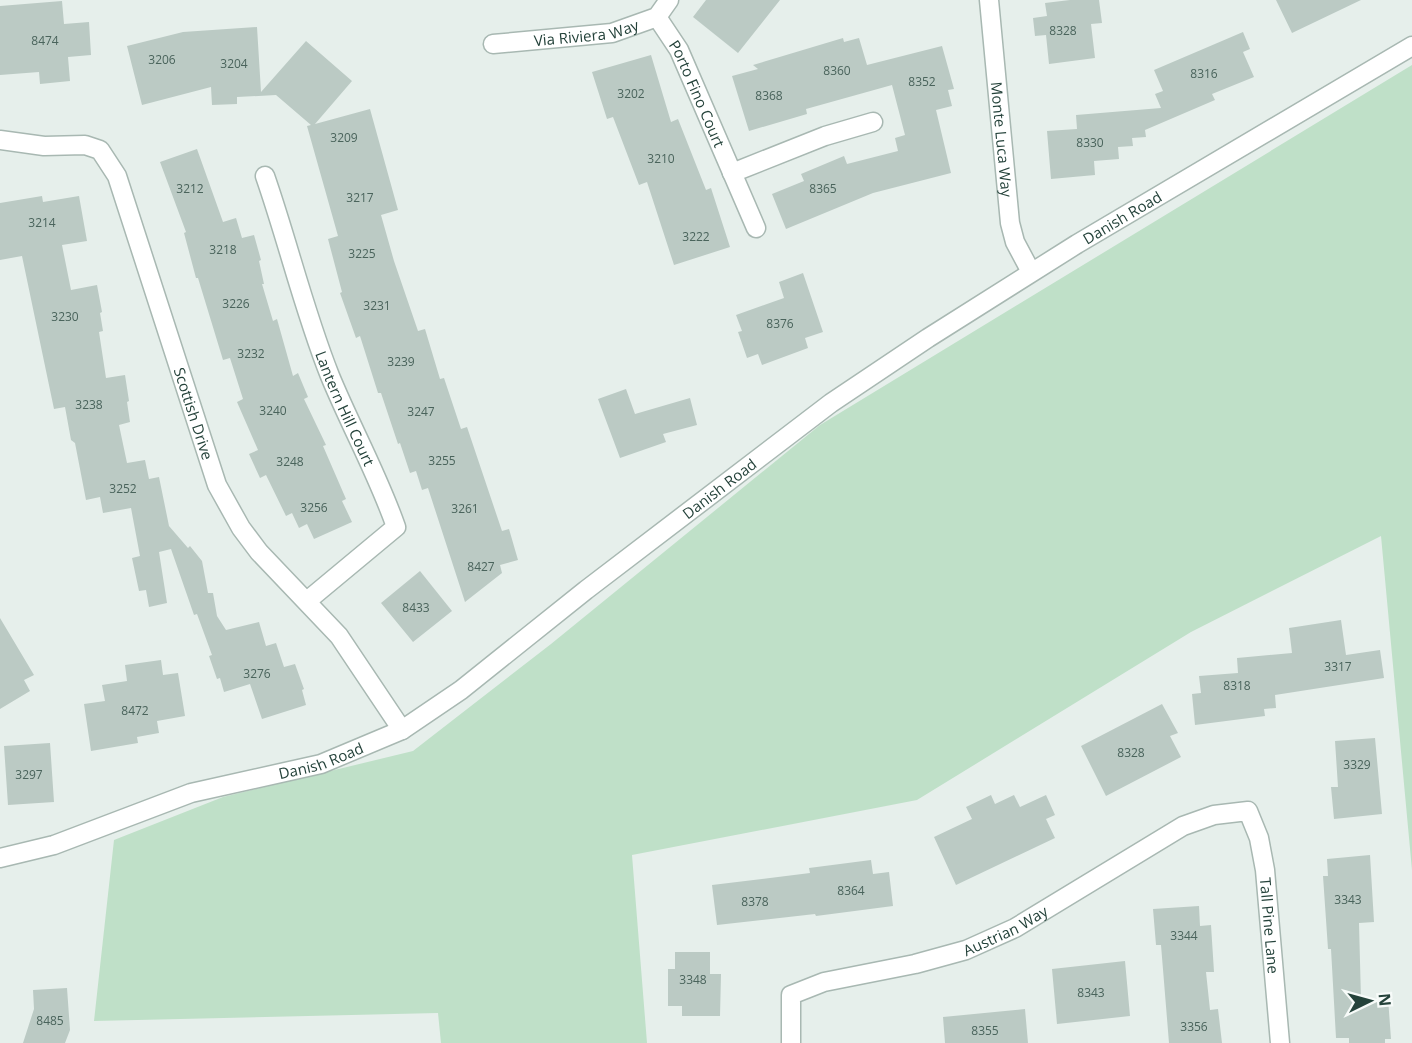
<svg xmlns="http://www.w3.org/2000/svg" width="1412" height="1043" font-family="'Open Sans',sans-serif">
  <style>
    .green { fill: #bfe0c8 }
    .building { fill: #bbcac4 }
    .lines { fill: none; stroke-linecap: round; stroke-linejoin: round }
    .minor-casing { stroke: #a8b8b2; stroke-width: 21 }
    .tertiary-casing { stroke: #a8b8b2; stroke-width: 21 }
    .minor { stroke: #fff; stroke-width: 18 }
    .tertiary { stroke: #fff; stroke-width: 18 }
    .labels { text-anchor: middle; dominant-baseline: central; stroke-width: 5; stroke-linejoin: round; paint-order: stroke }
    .number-label { font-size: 12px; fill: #4a645c }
    .street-label { font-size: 15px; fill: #24423a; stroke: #f7fbf9 }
  </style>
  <rect width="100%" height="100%" fill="#e6efeb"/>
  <!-- green -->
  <path class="green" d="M1412,65V870L1381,536L1191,632L917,800L632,855L647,1043H441L438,1013L94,1021L114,840L223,797L413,751L551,644L820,425Z"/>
  <!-- building -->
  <path class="building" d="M706,0H780L738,53L693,17Z
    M1070,0H1099L1102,23L1091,24L1095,58L1049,64L1046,35L1035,36L1033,18L1047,16L1045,3Z
    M1276,0H1361L1292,33Z
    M62,1L64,24L89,22L91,55L68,57L70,81L40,84L39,72L0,75V6Z
    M257,27L261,92L306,41L352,81L315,124L370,109L398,210L381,215L394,261L418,331L425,329L440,379L444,378L461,429L467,427L502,531L509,529L518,560L500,565L502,573L465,602L428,488L422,490L416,471L410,473L400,443L398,444L381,393H378L360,336L356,338L340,293L342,292L328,239L338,236L307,126L311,125L276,95L237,97V104L212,105L211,87L142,105L127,46L183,32Z
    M1243,32L1250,49L1243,52L1254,77L1212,94L1215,100L1145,130L1146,137L1132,138L1133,146L1118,147L1119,159L1094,161L1095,175L1051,179L1047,131L1077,129L1076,115L1161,108L1155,94L1163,91L1154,70Z
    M843,38L844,42L859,38L867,65L942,46L954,89L948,90L952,106L936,110L951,173L873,193L786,229L772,194L804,181L801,174L844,156L847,164L898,151L895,138L905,135L892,85L806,109L807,114L749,131L732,76L758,69L753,65Z
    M651,55L671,122L678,119L706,190L711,188L730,247L674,265L647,182L639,185L613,117L607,119L592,72Z
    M197,149L223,222L236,218L242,238L254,235L261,260L259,261L264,284H262L273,321L277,319L293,376L298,373L308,397L304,399L326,445L323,446L346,499L342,501L352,522L314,539L307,524L299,528L292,513L286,516L266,475L260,478L249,454L258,450L237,402L243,399L230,358L223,360L198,278H196L184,233L186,232L160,162Z
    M42,196L43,202L79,196L87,241L62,245L71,290L97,285L102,312L100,313L103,331L99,332L106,378L125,375L129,401L127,402L130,422L119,425L127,463L145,460L149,479L159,477L169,526L188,548L190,546L202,561L208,593H213L217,616L226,630L259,622L266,646L276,643L284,667L295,664L304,689L302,690L306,705L262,719L250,684L224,692L220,678L217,679L209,656L212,655L197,614L194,615L171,549L159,552L167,603L149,607L146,590L139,591L132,558L140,556L131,508L103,513L100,497L86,500L75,443L71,440L65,407L54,409L22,256L0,260V203Z
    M803,273L823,332L805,338L808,348L762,365L758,354L747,358L738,332L742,331L736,315L784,298L779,282Z
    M626,389L635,414L690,398L697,425L663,434L666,442L620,458L598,399Z
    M420,571L452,611L413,642L381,603Z
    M0,618L34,675L24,680L30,691L0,709Z
    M1341,620L1346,655L1380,650L1384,678L1275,695L1276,708L1264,709L1265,716L1195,725L1192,694L1201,693L1199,676L1238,673L1237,658L1292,653L1289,628Z
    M161,660L163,675L178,673L185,716L157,721L159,733L137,737L138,743L91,751L84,704L105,701L102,685L127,681L125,665Z
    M1162,704L1178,733L1170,736L1181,757L1106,796L1081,746Z
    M1375,738L1382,814L1334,819L1331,787H1338L1335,741Z
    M50,743L54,802L8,805L4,746Z
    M991,795L995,804L1014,795L1020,807L1046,795L1055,815L1046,819L1055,838L956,885L934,837L972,819L966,807Z
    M1370,855L1374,922L1359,923L1361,1000L1388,998L1391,1039H1385V1043H1349V1038H1336L1331,949H1328L1323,876H1328L1327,859Z
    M871,860L873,874L889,872L893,906L816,916L815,914L717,925L712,885L810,873L809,868Z
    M1199,906L1200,926L1211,925L1214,972H1206L1210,1010L1218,1009L1222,1043H1169L1161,945H1156L1153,909Z
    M675,952H710V974H721L720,1016H682V1006H668V969H675Z
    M1125,961L1130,1016L1057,1024L1052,969Z
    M67,988L70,1030L65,1043H23L34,1009L33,990Z
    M1025,1009L1028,1043H945L943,1017Z"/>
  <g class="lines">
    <defs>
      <g id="minor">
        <path id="s1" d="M989,0L1010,223L1015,242L1031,272"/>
        <path id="s2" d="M657,17L679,50L756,228"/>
        <path id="s3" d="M493,44L612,33L657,17L669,0"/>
        <path id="s4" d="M0,140L44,146L85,145L100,150L117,176L217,485L241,528L259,552L339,636L402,730"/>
        <path d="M732,173L825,136L873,122"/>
        <path id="s5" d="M265,176C288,242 304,311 330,376C351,427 378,475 396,527L307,601"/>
        <path id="s6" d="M791,1043V995L824,982L915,964L966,950L1015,928L1183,826L1214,815L1248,811L1259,838L1265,870L1280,1043"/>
      </g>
      <g id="tertiary">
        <path id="s7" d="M0,858L54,845L191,793L321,764L402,730L461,690L586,590L831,403L928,338L1077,244L1412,46"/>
      </g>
    </defs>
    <!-- minor casing -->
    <use href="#minor" class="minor-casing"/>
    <!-- tertiary casing -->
    <use href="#tertiary" class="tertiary-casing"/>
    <!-- minor -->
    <use href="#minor" class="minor"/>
    <!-- tertiary -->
    <use href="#tertiary" class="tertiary"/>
  </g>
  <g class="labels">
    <!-- number labels -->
    <g class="number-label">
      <text x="1063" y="30">8328</text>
      <text x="45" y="40">8474</text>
      <text x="162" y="59">3206</text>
      <text x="234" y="63">3204</text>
      <text x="837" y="70">8360</text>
      <text x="1204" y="73">8316</text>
      <text x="922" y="81">8352</text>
      <text x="631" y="93">3202</text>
      <text x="769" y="95">8368</text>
      <text x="344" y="137">3209</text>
      <text x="1090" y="142">8330</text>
      <text x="661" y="158">3210</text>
      <text x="190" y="188">3212</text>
      <text x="823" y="188">8365</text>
      <text x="360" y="197">3217</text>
      <text x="42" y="222">3214</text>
      <text x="696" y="236">3222</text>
      <text x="223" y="249">3218</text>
      <text x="362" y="253">3225</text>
      <text x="236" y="303">3226</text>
      <text x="377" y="305">3231</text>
      <text x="65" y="316">3230</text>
      <text x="780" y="323">8376</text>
      <text x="251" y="353">3232</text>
      <text x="401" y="361">3239</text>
      <text x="89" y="404">3238</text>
      <text x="273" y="410">3240</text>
      <text x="421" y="411">3247</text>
      <text x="442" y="460">3255</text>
      <text x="290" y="461">3248</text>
      <text x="123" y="488">3252</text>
      <text x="314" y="507">3256</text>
      <text x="465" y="508">3261</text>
      <text x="481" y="566">8427</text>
      <text x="416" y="607">8433</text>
      <text x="1338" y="666">3317</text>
      <text x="257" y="673">3276</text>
      <text x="1237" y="685">8318</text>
      <text x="135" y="710">8472</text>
      <text x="1131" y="752">8328</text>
      <text x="1357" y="764">3329</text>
      <text x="29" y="774">3297</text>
      <text x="851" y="890">8364</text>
      <text x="1348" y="899">3343</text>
      <text x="755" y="901">8378</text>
      <text x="1184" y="935">3344</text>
      <text x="693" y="979">3348</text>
      <text x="1091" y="992">8343</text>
      <text x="50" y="1020">8485</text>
      <text x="1194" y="1026">3356</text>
      <text x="985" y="1030">8355</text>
    </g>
    <!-- street labels -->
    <g class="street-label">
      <text stroke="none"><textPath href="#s3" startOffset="94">Via Riviera Way</textPath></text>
      <text stroke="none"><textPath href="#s2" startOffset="87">Porto Fino Court</textPath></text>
      <text stroke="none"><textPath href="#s1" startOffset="140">Monte Luca Way</textPath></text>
      <text stroke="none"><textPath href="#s7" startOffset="1308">Danish Road</textPath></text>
      <text stroke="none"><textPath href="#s5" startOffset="246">Lantern Hill Court</textPath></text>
      <text stroke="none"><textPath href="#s4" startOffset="382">Scottish Drive</textPath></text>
      <text stroke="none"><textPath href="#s7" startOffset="822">Danish Road</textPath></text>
      <text stroke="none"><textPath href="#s7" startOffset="336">Danish Road</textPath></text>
      <text stroke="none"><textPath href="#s6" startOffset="664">Tall Pine Lane</textPath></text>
      <text stroke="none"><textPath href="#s6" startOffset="273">Austrian Way</textPath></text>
    </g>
  </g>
  <!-- north arrow -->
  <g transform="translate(1370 1001) rotate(85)" stroke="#f7fbf9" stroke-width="4.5" paint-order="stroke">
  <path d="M0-4.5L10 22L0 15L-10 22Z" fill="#24423a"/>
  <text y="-9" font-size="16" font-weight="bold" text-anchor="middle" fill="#24423a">N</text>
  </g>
</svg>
